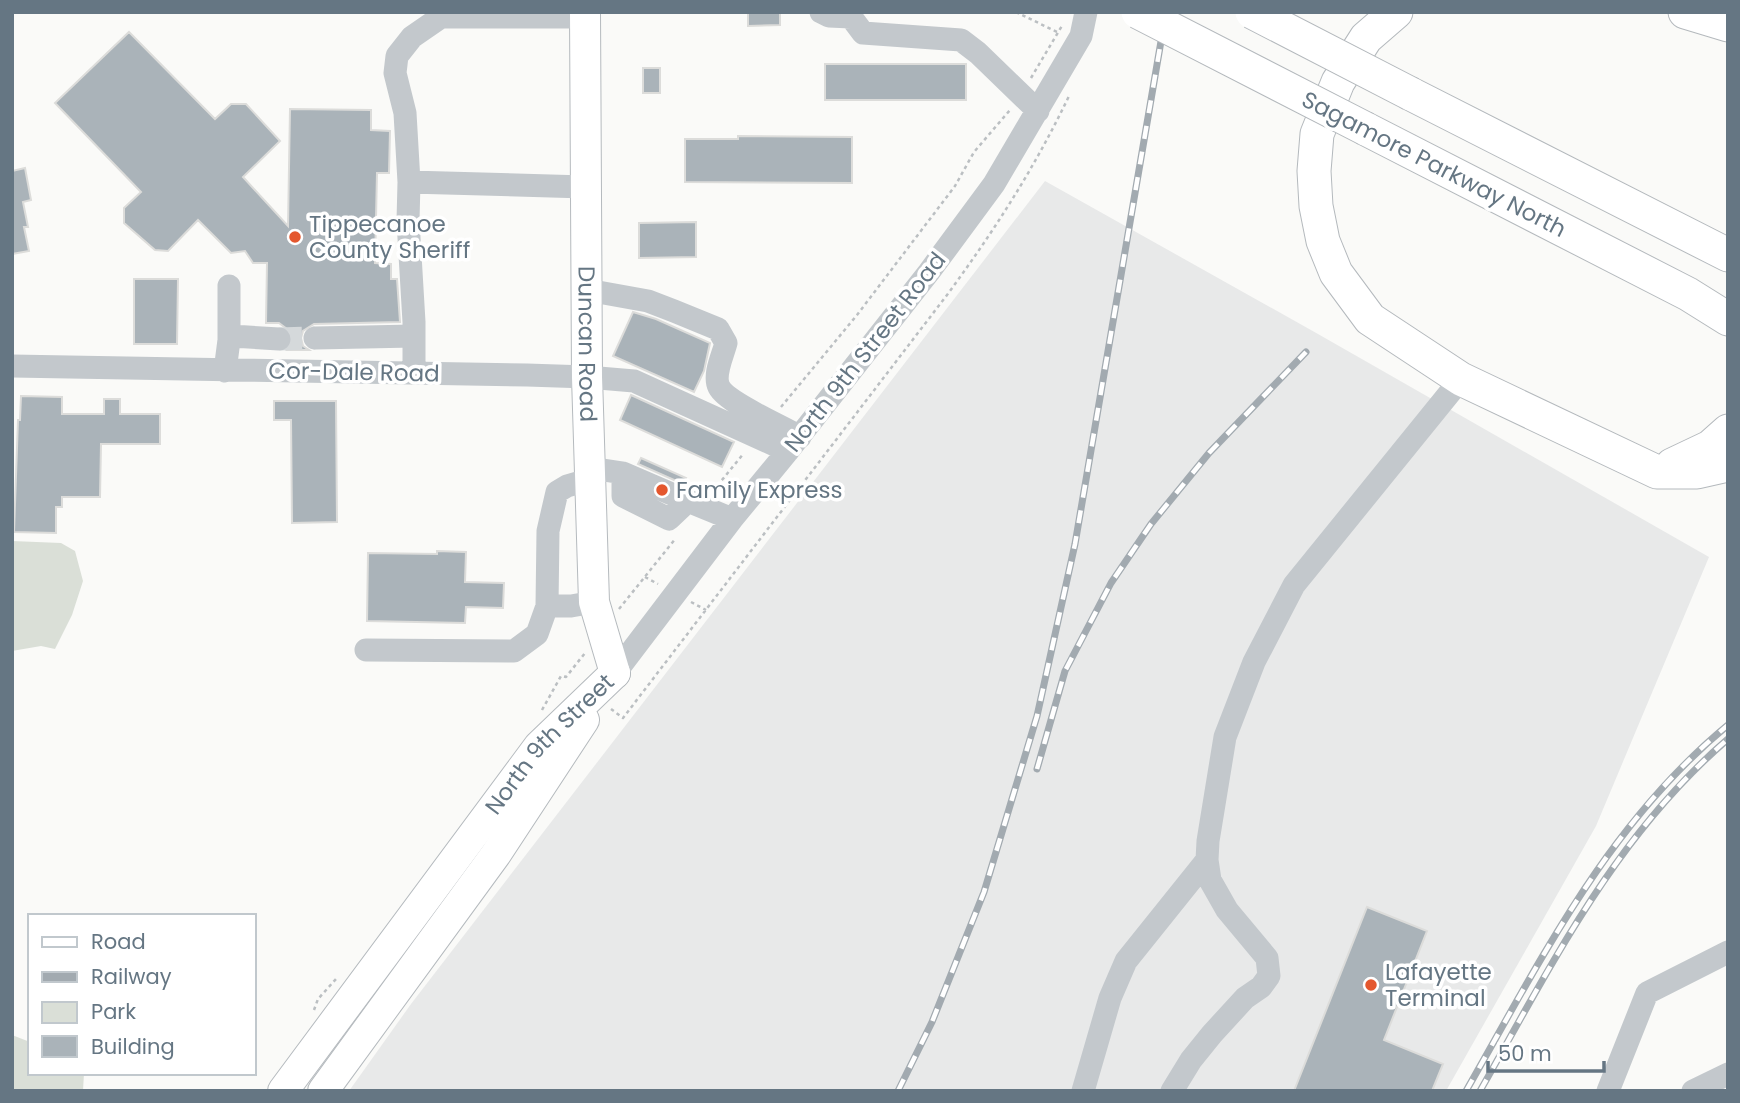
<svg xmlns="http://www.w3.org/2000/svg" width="1740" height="1103" font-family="Poppins,sans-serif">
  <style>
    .built { fill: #e8e9e9 }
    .green { fill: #dadfd7 }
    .building { fill: #aab3b9; stroke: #dcdcda; stroke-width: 2 }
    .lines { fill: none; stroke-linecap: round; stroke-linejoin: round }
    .minor-tunnel { stroke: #d5d9db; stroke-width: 23; stroke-dasharray: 23 11; stroke-linecap: butt }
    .major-casing { stroke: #b5babe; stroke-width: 32 }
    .highway-casing { stroke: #b4b9bd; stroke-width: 35 }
    .path { stroke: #bbbfc2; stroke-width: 2.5; stroke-dasharray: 3.5 3.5; stroke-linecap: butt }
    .minor { stroke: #c3c8cc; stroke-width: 23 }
    .major { stroke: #fff; stroke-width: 30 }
    .highway { stroke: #fff; stroke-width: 33 }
    .rail-casing { stroke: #a2aab0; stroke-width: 7 }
    .rail { stroke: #fff; stroke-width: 4.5; stroke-dasharray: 13; stroke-linecap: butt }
    .highway-bridge-casing { stroke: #b4b9bd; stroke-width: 35; stroke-linecap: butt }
    .highway-bridge { stroke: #fff; stroke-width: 33 }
    .poi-dot { fill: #e4572e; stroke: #fff; stroke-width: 2.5 }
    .labels { text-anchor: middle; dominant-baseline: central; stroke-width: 7; stroke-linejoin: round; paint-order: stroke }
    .street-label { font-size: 23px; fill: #657683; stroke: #fff }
    .poi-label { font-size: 23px; fill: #657683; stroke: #fff; text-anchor: start }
  </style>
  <rect width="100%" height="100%" fill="#fafaf8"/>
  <!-- built -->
  <path class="built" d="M1045,181L1318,334L1709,557L1596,826L1446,1091H349L411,1004Z"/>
  <!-- green -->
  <path class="green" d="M12,541L61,543L75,551L83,581L72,615L55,649L41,646L12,651Z
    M12,1035L30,1042V1073H84L83,1091H12Z"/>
  <!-- building -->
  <path class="building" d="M748,12H780V25L748,26Z
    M129,32L215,119L231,104H246L280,141L243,177L288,226L290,109L371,110V130L390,131L389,173H377L375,263L391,264V279H397L400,322L314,324L303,331L301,338L303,346L309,350H287L293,341L291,332L279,323H266L267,263H253L245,251L231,253L198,220L168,251L155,250L124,223V208L141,192L55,103Z
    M825,64H966V100H825Z
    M643,68H660V93H643Z
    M738,136L852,137V183L685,182V139H738Z
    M25,168L31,200L23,202L28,227H24L29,251L12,254V171Z
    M696,222V257L639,258V223Z
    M134,279H178L177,344H134Z
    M633,312L656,319L710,343L704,371L694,392L613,356Z
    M631,395L734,442L722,467L620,420Z
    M21,396L62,397V414H104V399H120V414H160V444H101L100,497H62V507H56V533L14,532L18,420H20Z
    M274,401H336L337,522L292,523L291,420H274Z
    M641,458L686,478L683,484L638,464Z
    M437,551L466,552L465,582L504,583L503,608L466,607L465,623L367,621L368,553L437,554Z
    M1367,907L1427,931L1384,1040L1443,1064L1432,1091H1294Z"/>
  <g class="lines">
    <!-- minor-tunnel -->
    <path class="minor-tunnel" d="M279,339L315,338"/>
    <defs>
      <g id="major">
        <path id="s1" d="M585,12L587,377L594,602L615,673"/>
        <path id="s2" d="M283,1091L539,746L615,673"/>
        <path d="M323,1091L496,854L584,720"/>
      </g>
      <path id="highway" d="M1396,12L1366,38L1338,82L1317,134L1314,171L1316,206L1323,241L1336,273L1370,319L1461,379L1657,472H1697L1728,465
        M1685,12L1728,25
        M1411,94L1728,255
        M1366,129L1688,294L1728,319
        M1672,465L1710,447L1728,431"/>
    </defs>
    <!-- major casing -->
    <use href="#major" class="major-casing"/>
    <!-- highway casing -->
    <use href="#highway" class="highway-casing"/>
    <!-- path -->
    <path class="path" d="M1016,12L1057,32
      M1031,78L1063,24
      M781,407L857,315L955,186L974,152L1010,110
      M713,491L744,453
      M645,577L658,584
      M691,602L706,610
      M619,609L676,538
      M611,709L623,718L947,295C994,231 1034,169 1069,96
      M542,710L561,676L566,677L585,653
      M314,1010L318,999L336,979"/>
    <!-- minor -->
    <path class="minor" d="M821,12L829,16L851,17
      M851,12V17L863,33L961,40L978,53L1038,111
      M409,182L585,187
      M229,286V340
      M587,290L648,301L674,311L718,329L726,343C723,355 713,375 719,387C727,403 782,426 800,437
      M315,338L414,336
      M12,366L527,375L587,377L634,381L788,451
      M225,371L229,340L232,336L279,339
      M414,373V322L408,221L409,182L405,113L395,73L397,56L412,37L441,17H585
      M590,468L623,473V496L669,519L688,501L732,519
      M623,473L688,501
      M547,606L548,531L557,492L567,486L591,479
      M366,650L514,651L537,634L547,606H571L594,602
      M615,673L732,519L788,451L929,272L994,184L1081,36L1086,12
      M1083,1091L1110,998L1126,961L1207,860
      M1172,1091L1191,1060L1212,1034L1245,998L1261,987L1269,976L1267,958L1227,910L1210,880L1207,860L1208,841L1225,737L1254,662L1294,585L1461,379
      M1608,1091L1647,993L1728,952
      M1693,1091L1728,1074"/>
    <!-- major -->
    <use href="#major" class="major"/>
    <!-- highway -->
    <use href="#highway" class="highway"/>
    <defs>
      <path id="rail" d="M1037,769L1065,671L1111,583L1151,524L1209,453L1306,352
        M898,1091L932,1022L984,892L1037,716L1075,544L1166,12
        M1466,1091C1542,958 1607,825 1728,725
        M1480,1091C1552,964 1615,836 1728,739"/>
    </defs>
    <!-- rail casing -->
    <use href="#rail" class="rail-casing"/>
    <!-- rail -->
    <use href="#rail" class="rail"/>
    <defs>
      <path id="highway-bridge" d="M1138,12L1366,129
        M1252,12L1411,94"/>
    </defs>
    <!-- highway-bridge casing -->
    <use href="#highway-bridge" class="highway-bridge-casing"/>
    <!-- highway-bridge -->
    <use href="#highway-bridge" class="highway-bridge"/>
  </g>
  <!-- markers -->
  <g class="poi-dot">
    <circle cx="295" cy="237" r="7"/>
    <circle cx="662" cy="490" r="7"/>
    <circle cx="1371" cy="985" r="7"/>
  </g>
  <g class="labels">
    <!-- street labels -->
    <g class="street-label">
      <text transform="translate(1434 164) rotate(27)">Sagamore Parkway North</text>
      <text stroke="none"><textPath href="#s1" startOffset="332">Duncan Road</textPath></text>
      <text transform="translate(865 352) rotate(-52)">North 9th Street Road</text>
      <text transform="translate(354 372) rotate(1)">Cor-Dale Road</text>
      <text stroke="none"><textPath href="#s2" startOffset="438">North 9th Street</textPath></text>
    </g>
    <!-- poi labels -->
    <g class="poi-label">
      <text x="309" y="224">Tippecanoe<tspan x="309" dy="26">County Sheriff</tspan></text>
      <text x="676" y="490">Family Express</text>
      <text x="1385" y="972">Lafayette<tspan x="1385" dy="26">Terminal</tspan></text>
    </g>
  </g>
  <!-- border -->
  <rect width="1740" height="1103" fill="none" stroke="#657683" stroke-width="28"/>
  <!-- legend -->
  <rect x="28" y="914" width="228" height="161" fill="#ffffff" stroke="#c1c8cd" stroke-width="2"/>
  <rect x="42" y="937" width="35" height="10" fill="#ffffff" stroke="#c1c8cd" stroke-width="2"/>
  <text x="91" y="949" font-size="21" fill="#657683">Road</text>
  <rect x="42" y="972" width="35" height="10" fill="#a2aab0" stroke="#c1c8cd" stroke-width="2"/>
  <text x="91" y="984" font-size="21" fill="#657683">Railway</text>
  <rect x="42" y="1002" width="35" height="21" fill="#dadfd7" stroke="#c1c8cd" stroke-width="2"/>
  <text x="91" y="1019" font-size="21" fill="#657683">Park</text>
  <rect x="42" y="1036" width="35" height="21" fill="#aab3b9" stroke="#c1c8cd" stroke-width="2"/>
  <text x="91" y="1054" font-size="21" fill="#657683">Building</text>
  <!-- scale -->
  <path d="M1488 1061v10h116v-10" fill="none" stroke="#657683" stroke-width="3.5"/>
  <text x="1498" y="1061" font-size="21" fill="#657683" stroke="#ffffff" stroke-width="5" paint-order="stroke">50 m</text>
</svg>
